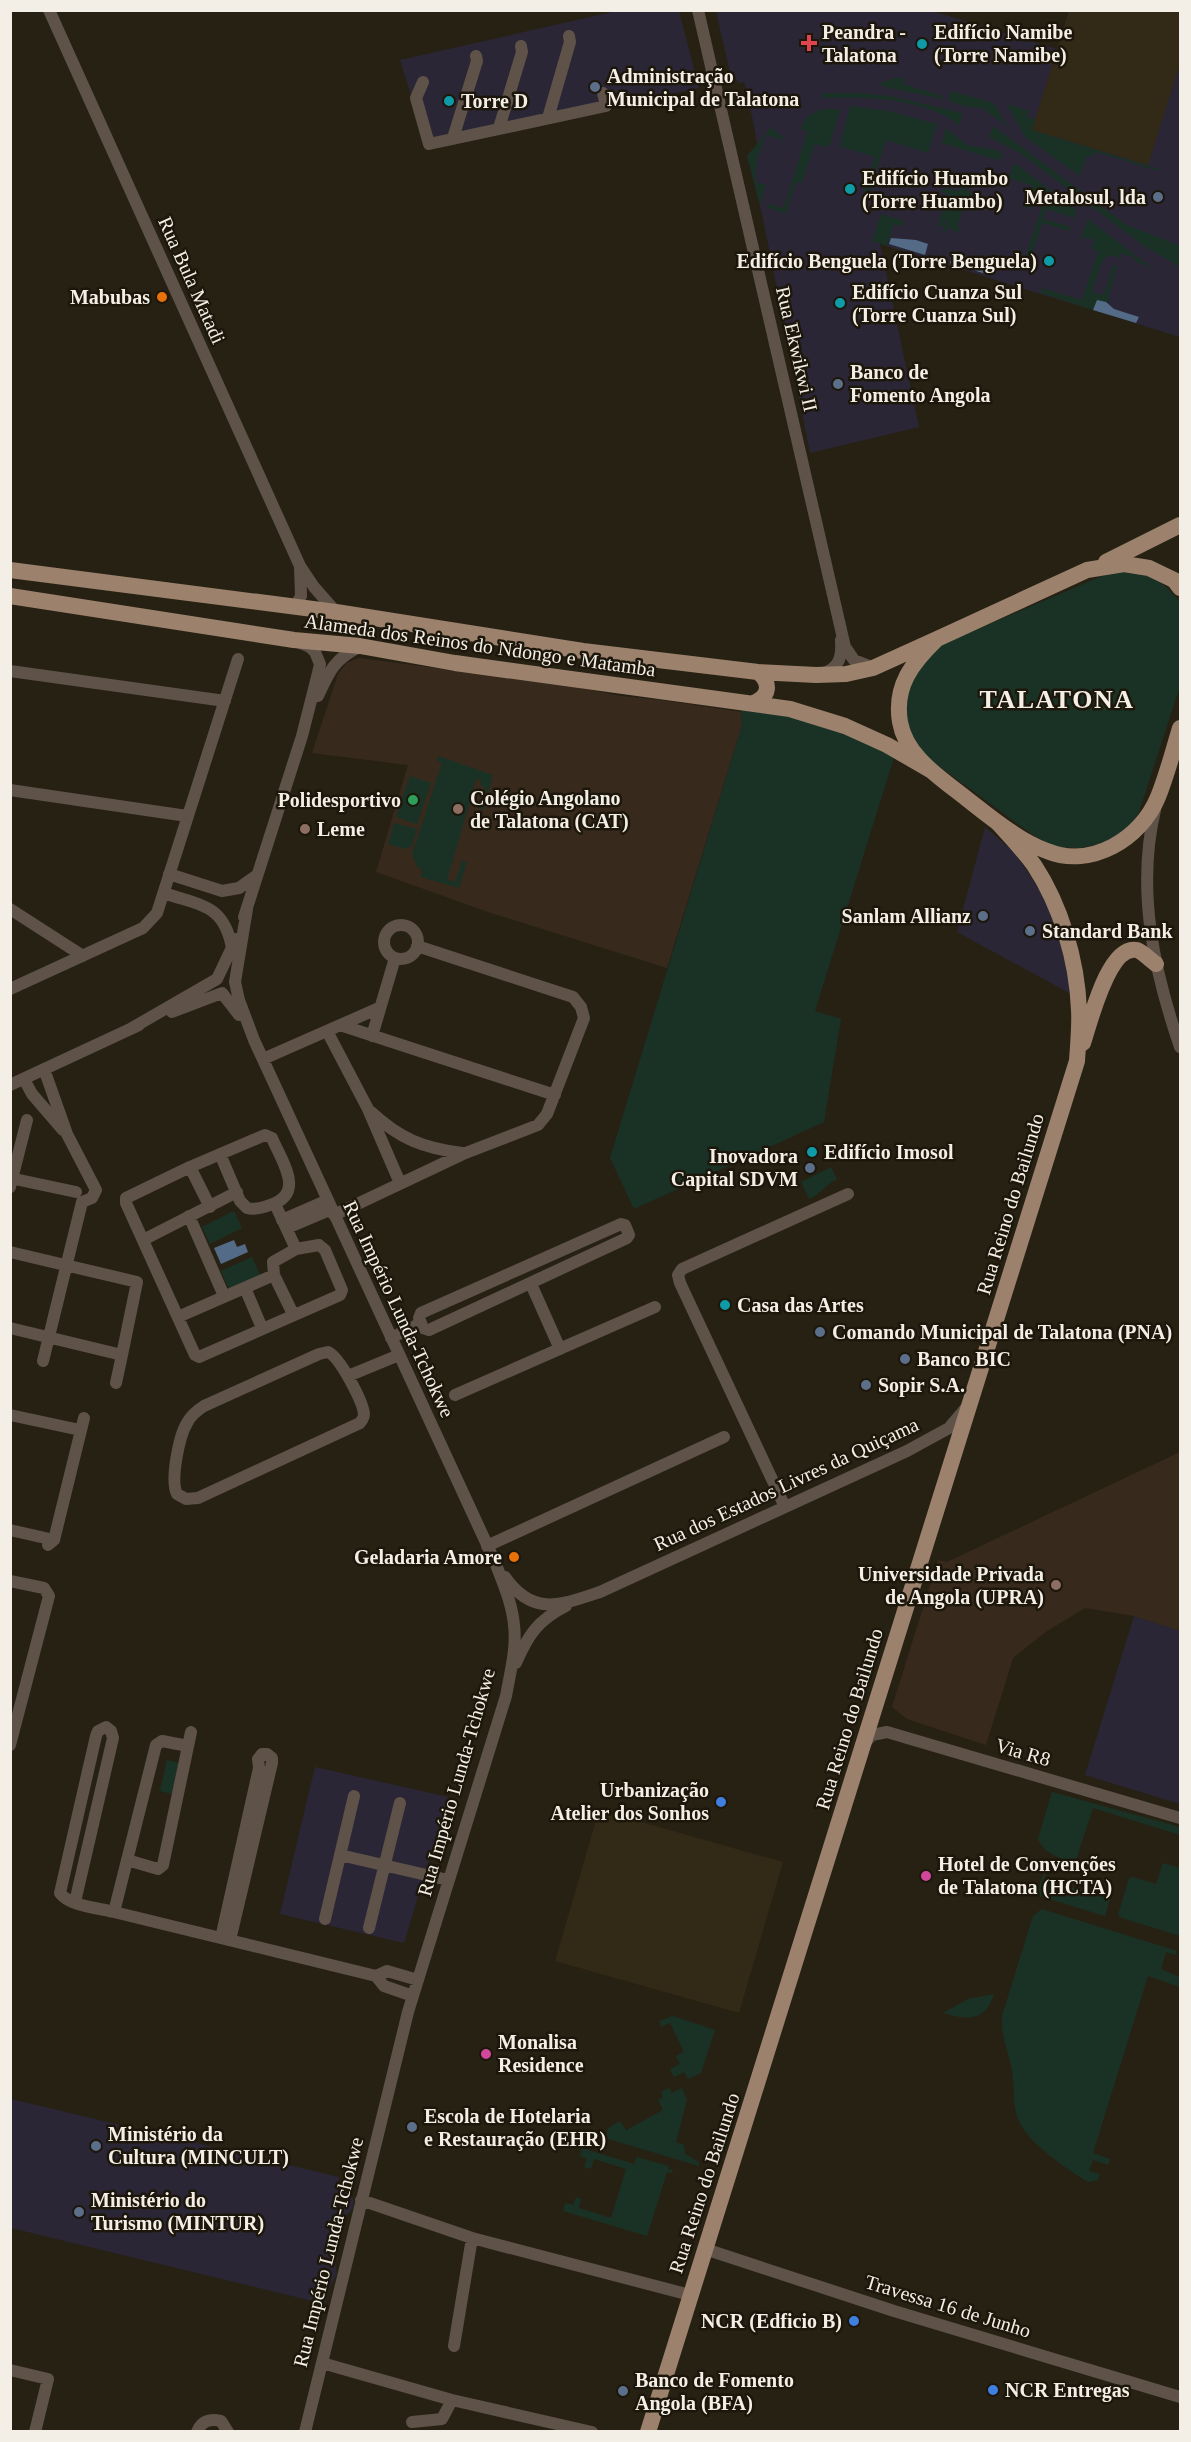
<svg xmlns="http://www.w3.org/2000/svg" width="1191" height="2442" font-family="Georgia,serif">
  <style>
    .commercial { fill: #2a2636 }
    .built { fill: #322916 }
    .education { fill: #372a1d }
    .green { fill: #1a3226 }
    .water { fill: #546b87 }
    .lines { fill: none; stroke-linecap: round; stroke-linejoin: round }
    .minor { stroke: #5f5248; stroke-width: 12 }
    .major { stroke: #9c826d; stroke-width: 16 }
    .health-dot { fill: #e0444e; stroke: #1d170b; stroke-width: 2 }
    .culture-dot { fill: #0f9aa8; stroke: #1d170b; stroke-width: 2 }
    .service-dot { fill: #5c6f8a; stroke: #1d170b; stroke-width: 2 }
    .food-dot { fill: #e8710a; stroke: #1d170b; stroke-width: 2 }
    .leisure-dot { fill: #2e9e5b; stroke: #1d170b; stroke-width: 2 }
    .education-dot { fill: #8d6e63; stroke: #1d170b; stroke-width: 2 }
    .shop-dot { fill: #3f7fe0; stroke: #1d170b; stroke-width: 2 }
    .hotel-dot { fill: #d1479c; stroke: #1d170b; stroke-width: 2 }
    .labels { text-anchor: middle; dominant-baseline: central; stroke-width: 5; stroke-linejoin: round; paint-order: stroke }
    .poi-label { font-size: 20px; font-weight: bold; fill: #f3efe6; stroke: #1d170b; text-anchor: start }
    .street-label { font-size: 20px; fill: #f3efe6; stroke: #1d170b }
    .district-label { font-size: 26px; font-weight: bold; letter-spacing: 1.5px; fill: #f3efe6; stroke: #1d170b }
  </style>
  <rect width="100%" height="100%" fill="#272114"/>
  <!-- commercial -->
  <path class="commercial" d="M617,11H679L699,88L427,147L400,60Z
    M716,11H932L1057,49L1069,11H1180V337L880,244L919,427L810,453L762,214L747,156L757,144L753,121L744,82L739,83L729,69Z
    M985,827L1014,852L1044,896L1061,944L1071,994L957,932Z
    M1134,1616L1180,1631V1804L1085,1775Z
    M315,1767L448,1797L404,1943L280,1914Z
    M11,2099L339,2177L337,2188L349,2191L354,2201L353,2208L345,2217L335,2262L337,2274L330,2286L325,2304L11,2228Z"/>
  <!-- built -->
  <path class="built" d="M1069,11H1180V63L1148,165L1032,130Z
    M599,1810L783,1862L739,2013L555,1961Z"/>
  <!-- education -->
  <path class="education" d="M359,658L560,684L621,696L661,700L741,712L742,725L667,968L488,912L376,872L408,765L312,753L338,674L347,663Z
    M1180,1452V1631L1134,1616L1085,1608L1047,1631L1013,1658L986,1745L907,1719L892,1707L938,1560L947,1562Z"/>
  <!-- green -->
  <path class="green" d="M896,77L904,79L903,84L943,96L942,99L877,85Z
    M951,91L994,103L1005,123L1017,133L982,108L968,107L948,101Z
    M822,93H858L890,96L963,113L959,125C926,98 863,96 822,98Z
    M1007,104L1029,111L1027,117L1035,119L1032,130L1159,169L1158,171L1096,152L1094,157L1087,155L1080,176L1025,137Z
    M850,106L889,111L937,124L928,153L886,140L865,206L860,205L875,157L840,146Z
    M821,109H840L830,145L825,147L815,144L802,183L796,182L786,214L767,207L768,204L784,208L807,132L801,129C804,117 810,115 821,109Z
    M993,126L1125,224L1180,246V267L1144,246L1020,153L989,137Z
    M771,127L787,141L766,135C761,150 753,165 756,182L766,185L760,205L747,156Z
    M946,128L967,145L1000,151L1003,157L997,160L942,143Z
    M1016,164L1076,210L1074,218L1046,209L1043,219L1071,227L1070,231L1042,223L1029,263L1024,262L1044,199L1035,196L1031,209L1026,208L1033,186L1009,178L1012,167Z
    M960,187L970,191L976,202L966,199L957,227L960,228L959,232L947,228L945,234L942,233L946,221L944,220L942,227L937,226L949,195L940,191L946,188L958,191Z
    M881,214L904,221L903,226L894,224L887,246L872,241Z
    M1088,219L1152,268L1136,262L1134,257L1120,253L1121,258L1108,255L1101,263L1092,292L1104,295L1113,265L1117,266L1107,304L1097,300L1093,310L1041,293L1042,288L1082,300L1098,251L1091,248L1094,240L1084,237L1083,241L1080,240Z
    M1126,570C1154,575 1162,581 1180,602V686L1139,812L1127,830L1104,843L1081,848L1056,847L1033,835L921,753L906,725L903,700L916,671L938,646L1102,576Z
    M744,707L808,718L895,754L815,1011L841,1019L824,1122L634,1209L610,1158L742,725L741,712Z
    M438,756L493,775L483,810L478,808L485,787L480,785L481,780L477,779L475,783L447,880L455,882L462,861L467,862L459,888L421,877L422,871L417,866L412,854L442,763L437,761Z
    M410,776L431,783L417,824L396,817Z
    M394,823L417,829L412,846L404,849L388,844Z
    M831,1167L837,1179C825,1185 821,1194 809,1199L801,1182Z
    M234,1211L242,1228L210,1244L202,1227Z
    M252,1257L260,1275L229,1289L221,1271Z
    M167,1760L183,1764L176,1795L160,1791Z
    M1052,1792L1180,1827V1835L1093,1808L1075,1863C1060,1858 1044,1854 1038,1839Z
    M1163,1863L1180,1868V1936L1122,1918L1118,1915L1129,1878L1133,1877L1156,1884Z
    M1044,1872L1046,1873L1044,1879L1107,1898L1112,1892L1105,1916L1036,1895Z
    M1042,1909L1177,1951L1176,1955L1166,1952L1161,1969L1180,1977V1987L1148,1976L1093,2153L1110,2159L1108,2165L1093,2160L1089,2171L1100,2174L1098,2180L1088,2182C1068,2170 1028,2143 1019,2121C1012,2106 1015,2087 1012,2071C1009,2052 1000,2035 1002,2016L1033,1916Z
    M994,1994C985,2022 967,2020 943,2013L968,1999Z
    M673,2016L715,2030L701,2073L688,2079L684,2072L674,2077L670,2069L680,2064L676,2056L684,2052L670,2023L661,2027L659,2021Z
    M669,2088L672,2093L682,2088L687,2100L676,2142L684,2145L685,2154L699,2162V2166L605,2138L608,2128L620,2121L626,2130L663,2110L658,2100L663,2097L661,2092Z
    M582,2148L634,2164L637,2157L669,2166L668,2169L673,2170L672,2173L667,2172L647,2236L563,2211L565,2203L573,2205L576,2197L581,2199L579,2208L611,2218L626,2169L594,2159L591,2169L584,2167L587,2159L580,2156Z"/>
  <!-- water -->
  <path class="water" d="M891,238L916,240L928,244L925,255L889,244Z
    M954,252L966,256L988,268L986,274L950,263Z
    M1097,300L1106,302L1114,309L1139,317L1136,323L1093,310Z
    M234,1240L237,1247L245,1244L248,1252L221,1264L214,1248Z"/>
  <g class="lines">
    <!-- minor -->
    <path class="minor" d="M49,10L300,566L314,587L336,612
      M698,10L845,647L854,660L872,667
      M423,82L416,98L429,144L606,106L603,93
      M548,118L570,42L569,36
      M499,128L522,52L521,46
      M453,138L477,61L476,56
      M295,607L301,596L300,567
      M10,671L225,701
      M823,673C840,668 842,656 841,640
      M318,696C329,672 334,659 359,647
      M10,790L187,816
      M1155,810C1136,890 1154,971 1180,1047
      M169,874L222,891L239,888L256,876
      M164,893C201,906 224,904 232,948
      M10,909L83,956
      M247,909L235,982L239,1000L254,1040L495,1562C503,1583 512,1603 514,1625C517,1648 510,1673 506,1696L408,2012L305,2432
      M244,917L302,736L317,677L320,664L315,652L310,647L300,643
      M384 942a17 17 0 1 1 34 0a17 17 0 1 1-34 0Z
      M10,989L143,928L157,913L238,659
      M172,1012L222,993L239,1015
      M340,1025L555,1095
      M132,1028L217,979L236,939
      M327,1031L368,1109L400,1183
      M372,1036L395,958
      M263,1059L379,1008
      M44,1069L67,1134L96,1190L92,1198L82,1202
      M24,1079L32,1094L63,1130
      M10,1085L139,1025
      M371,1112C400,1139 423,1148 462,1153
      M220,1154L240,1201L247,1208C255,1210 262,1208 270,1205C306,1194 282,1162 272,1138L265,1135L190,1167L126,1198V1203L195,1355L199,1357L340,1295L342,1290L325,1250L319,1245L296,1249L273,1262L274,1275L293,1314
      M190,1167L210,1207
      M10,1178L76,1192
      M10,1187L27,1120
      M275,1204L296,1249
      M334,1215L463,1154L538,1125L547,1114L584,1018L581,1007L573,997L417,946
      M189,1216L224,1296
      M282,1220L328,1200
      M621,1224L625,1225L629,1235L627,1238L429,1330L423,1328L419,1318L421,1313Z
      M287,1228L332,1209
      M143,1240L237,1192
      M10,1252L137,1282L122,1355
      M531,1284L560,1349
      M245,1288L262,1328
      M178,1317L274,1275
      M10,1328L122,1355L116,1383
      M391,1338L421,1323
      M328,1352C340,1357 363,1402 364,1414C364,1418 362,1420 360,1423L198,1498L186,1499L177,1494C170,1481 179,1436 187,1423C191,1415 196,1411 204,1406L319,1354Z
      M43,1361L82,1202
      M348,1376L399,1355
      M455,1395L655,1307
      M10,1415L80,1430
      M785,1507L680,1283L678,1275L682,1269L848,1194
      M10,1530L54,1540
      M48,1545L54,1540L84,1418
      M487,1546L724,1437
      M505,1577C533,1617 561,1605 600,1592L907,1451L949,1428L966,1408
      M10,1581L44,1588L49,1596L10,1745
      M516,1663C528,1635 538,1620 566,1606
      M863,1745L872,1735L887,1732L1180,1818
      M340,1855L448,1880
      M127,1860L158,1869L163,1865L191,1732
      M75,1902L113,1738L111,1731L106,1727L98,1731L96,1736L60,1893C69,1906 99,1908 114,1912L376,1976L387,1971L418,1980
      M114,1912L156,1745L162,1741L188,1746
      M325,1919L354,1796
      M369,1928L400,1803
      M221,1938L259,1768L258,1759L262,1754H267L272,1758V1763L230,1940
      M376,1976L384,1986L413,1996
      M361,2200L472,2238L690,2295
      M705,2249L894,2311L1180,2397
      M454,2346L472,2238
      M322,2363L452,2400L592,2432
      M10,2370L48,2379L35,2432
      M412,2422L442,2419L452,2400
      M197,2432C201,2421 210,2418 221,2421L228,2432"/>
    <!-- major -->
    <path class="major" d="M1106,562L1180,525
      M10,570L336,612L583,651L758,672L816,675L846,674L873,668L937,639
      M1180,588L1174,580L1149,568L1124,564L1087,570L937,639C912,663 894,686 900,722C906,757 941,778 967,799C990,817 1019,841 1047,851C1091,869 1141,839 1158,797C1167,775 1173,751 1180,728
      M10,596L294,640L360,646L455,663L790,709L845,726L887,745L932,771
      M754,703C770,696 771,683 758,672
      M1083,1043C1090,1023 1108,944 1137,950C1143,952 1150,960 1156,964
      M648,2432L1077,1061C1078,1044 1080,1027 1079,1010C1077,960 1061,906 1034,865C1023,850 1010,836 998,823"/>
  </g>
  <!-- markers -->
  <path class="health-dot" d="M806 34h6v6h6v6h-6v6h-6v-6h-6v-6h6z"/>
  <g class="culture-dot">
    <circle cx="922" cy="44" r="6"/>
    <circle cx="449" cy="101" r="6"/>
    <circle cx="850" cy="189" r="6"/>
    <circle cx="1049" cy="261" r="6"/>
    <circle cx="840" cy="303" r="6"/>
    <circle cx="812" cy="1152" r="6"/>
    <circle cx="725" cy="1305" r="6"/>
  </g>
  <g class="service-dot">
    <circle cx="595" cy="87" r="6"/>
    <circle cx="1158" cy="197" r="6"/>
    <circle cx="838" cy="384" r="6"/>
    <circle cx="983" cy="916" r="6"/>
    <circle cx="1030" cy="931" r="6"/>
    <circle cx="810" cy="1168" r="6"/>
    <circle cx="820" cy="1332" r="6"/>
    <circle cx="905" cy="1359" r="6"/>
    <circle cx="866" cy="1385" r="6"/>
    <circle cx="412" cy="2127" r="6"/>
    <circle cx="96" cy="2146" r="6"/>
    <circle cx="79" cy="2212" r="6"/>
    <circle cx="623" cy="2391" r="6"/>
  </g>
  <g class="food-dot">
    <circle cx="162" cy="297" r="6"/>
    <circle cx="514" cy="1557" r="6"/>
  </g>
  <circle class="leisure-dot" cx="413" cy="800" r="6"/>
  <g class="education-dot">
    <circle cx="458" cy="809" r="6"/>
    <circle cx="305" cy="829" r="6"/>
    <circle cx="1056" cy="1585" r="6"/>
  </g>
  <g class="shop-dot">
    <circle cx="721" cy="1802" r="6"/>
    <circle cx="854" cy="2321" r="6"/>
    <circle cx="993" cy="2390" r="6"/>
  </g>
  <g class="hotel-dot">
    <circle cx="926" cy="1876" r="6"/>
    <circle cx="486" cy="2054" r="6"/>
  </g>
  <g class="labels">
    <!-- poi labels -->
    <g class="poi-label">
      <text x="822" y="32">Peandra -<tspan x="822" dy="23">Talatona</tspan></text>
      <text x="934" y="32">Edifício Namibe<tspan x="934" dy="23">(Torre Namibe)</tspan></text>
      <text x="607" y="76">Administração<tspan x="607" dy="23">Municipal de Talatona</tspan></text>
      <text x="461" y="101">Torre D</text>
      <text x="862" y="178">Edifício Huambo<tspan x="862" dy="23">(Torre Huambo)</tspan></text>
      <text x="1146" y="197" text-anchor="end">Metalosul, lda</text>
      <text x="1037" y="261" text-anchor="end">Edifício Benguela (Torre Benguela)</text>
      <text x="852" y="292">Edifício Cuanza Sul<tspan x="852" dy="23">(Torre Cuanza Sul)</tspan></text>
      <text x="150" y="297" text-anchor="end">Mabubas</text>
      <text x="850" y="372">Banco de<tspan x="850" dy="23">Fomento Angola</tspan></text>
      <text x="470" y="798">Colégio Angolano<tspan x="470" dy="23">de Talatona (CAT)</tspan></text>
      <text x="401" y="800" text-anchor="end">Polidesportivo</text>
      <text x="317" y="829">Leme</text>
      <text x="971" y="916" text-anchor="end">Sanlam Allianz</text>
      <text x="1042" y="931">Standard Bank</text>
      <text x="824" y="1152">Edifício Imosol</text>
      <text x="798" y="1156" text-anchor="end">Inovadora<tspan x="798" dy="23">Capital SDVM</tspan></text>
      <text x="737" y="1305">Casa das Artes</text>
      <text x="832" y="1332">Comando Municipal de Talatona (PNA)</text>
      <text x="917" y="1359">Banco BIC</text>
      <text x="878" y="1385">Sopir S.A.</text>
      <text x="502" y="1557" text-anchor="end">Geladaria Amore</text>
      <text x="1044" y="1574" text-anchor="end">Universidade Privada<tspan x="1044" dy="23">de Angola (UPRA)</tspan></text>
      <text x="709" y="1790" text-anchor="end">Urbanização<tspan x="709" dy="23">Atelier dos Sonhos</tspan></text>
      <text x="938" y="1864">Hotel de Convenções<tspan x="938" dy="23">de Talatona (HCTA)</tspan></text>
      <text x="498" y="2042">Monalisa<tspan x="498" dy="23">Residence</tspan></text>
      <text x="424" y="2116">Escola de Hotelaria<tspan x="424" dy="23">e Restauração (EHR)</tspan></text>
      <text x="108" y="2134">Ministério da<tspan x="108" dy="23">Cultura (MINCULT)</tspan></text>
      <text x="91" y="2200">Ministério do<tspan x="91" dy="23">Turismo (MINTUR)</tspan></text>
      <text x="842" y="2321" text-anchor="end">NCR (Edficio B)</text>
      <text x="635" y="2380">Banco de Fomento<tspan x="635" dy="23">Angola (BFA)</tspan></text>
      <text x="1005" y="2390">NCR Entregas</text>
    </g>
    <!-- street labels -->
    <g class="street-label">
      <text transform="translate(192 280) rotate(66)">Rua Bula Matadi</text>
      <text transform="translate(797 349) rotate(77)">Rua Ekwikwi II</text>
      <text transform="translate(480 645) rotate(8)">Alameda dos Reinos do Ndongo e Matamba</text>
      <text transform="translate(1010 1204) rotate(-73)">Rua Reino do Bailundo</text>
      <text transform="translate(399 1309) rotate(65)">Rua Império Lunda-Tchokwe</text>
      <text transform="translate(786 1484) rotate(-25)">Rua dos Estados Livres da Quiçama</text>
      <text transform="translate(849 1719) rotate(-73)">Rua Reino do Bailundo</text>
      <text transform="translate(1023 1752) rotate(16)">Via R8</text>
      <text transform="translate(456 1782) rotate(-74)">Rua Império Lunda-Tchokwe</text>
      <text transform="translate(704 2183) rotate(-72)">Rua Reino do Bailundo</text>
      <text transform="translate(328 2252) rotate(-76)">Rua Império Lunda-Tchokwe</text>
      <text transform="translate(948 2306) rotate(17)">Travessa 16 de Junho</text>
    </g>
    <!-- district labels -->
    <g class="district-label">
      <text x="1057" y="699">TALATONA</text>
    </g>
  </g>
  <!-- border -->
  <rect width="1191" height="2442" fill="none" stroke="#f3efe6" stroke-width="24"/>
</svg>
